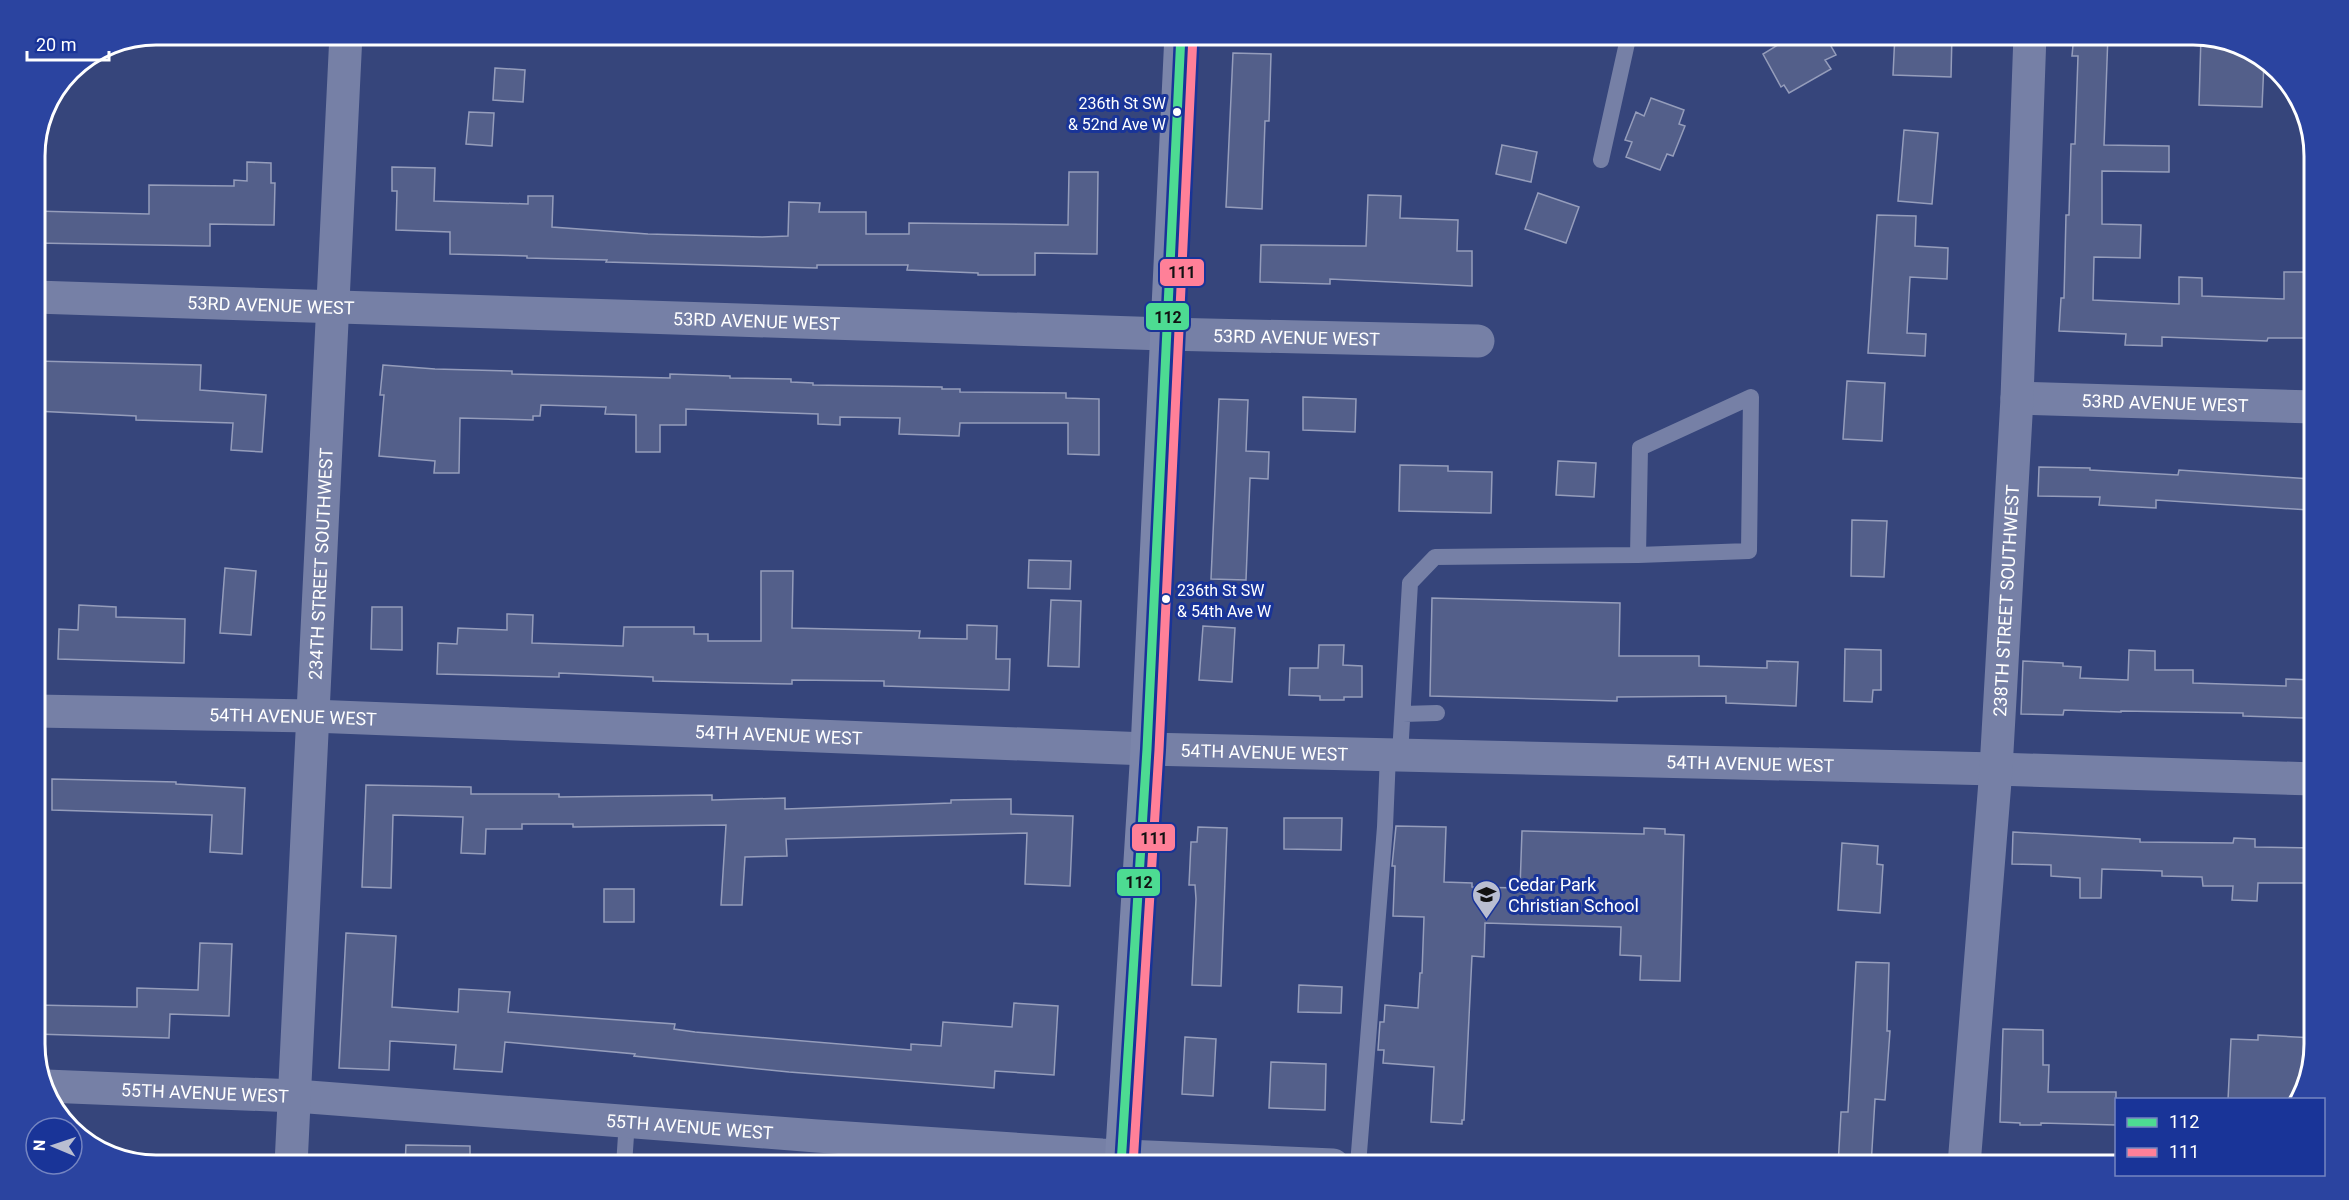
<svg xmlns="http://www.w3.org/2000/svg" width="2349" height="1200" font-family="Roboto,sans-serif">
  <style>
    .building { fill: #535f8a; stroke: #959dbb; stroke-width: 1.5 }
    .lines { fill: none; stroke-linecap: round; stroke-linejoin: round }
    .service { stroke: #7680a6; stroke-width: 16 }
    .minor { stroke: #7680a6; stroke-width: 33 }
    .secondary { stroke: #7b85aa; stroke-width: 33 }
    .bus-1-casing { stroke: #193498; stroke-width: 14 }
    .bus-2-casing { stroke: #193498; stroke-width: 14 }
    .bus-1 { stroke: #4ddb92; stroke-width: 9 }
    .bus-2 { stroke: #ff8098; stroke-width: 9 }
    .bus-dot { fill: #fff; stroke: #193498; stroke-width: 2 }
    .labels { text-anchor: middle; dominant-baseline: central; stroke-width: 6; stroke-linejoin: round; paint-order: stroke }
    .bus-label { font-size: 16px; fill: #fff; stroke: #193498; text-anchor: end }
    .street-label { font-size: 18px; fill: #fff; stroke: #193498 }
    .poi-label { font-size: 18px; fill: #fff; stroke: #193498; text-anchor: start }
    .rim { fill: none; stroke: #fff; stroke-width: 3 }
    .line-badge { stroke: #193498; stroke-width: 2 }
    .pale-badge-label { font-size: 16px; text-anchor: middle; font-weight: bold; fill: #111 }
  </style>
  <rect width="100%" height="100%" fill="#36457b"/>
  <!-- building -->
  <path class="building" d="M1796,34H1824L1836,55L1825,60L1831,69L1789,93L1784,85L1781,87L1763,54Z
    M1895,34H1952L1951,77L1893,75Z
    M2074,34H2108L2104,145L2169,146V172L2102,171V224L2141,225L2140,258L2094,257L2093,300L2179,304V277L2202,278V296L2284,299V272H2314V338H2268L2267,341L2162,337V346L2125,345L2126,334L2059,331L2061,298H2064L2066,215H2069L2071,144H2075L2078,56H2072Z
    M2201,36L2236,45V53L2255,54L2264,62L2262,107L2199,105Z
    M1233,53L1271,54L1269,121H1265L1262,209L1226,207Z
    M495,68L525,70L523,102L493,100Z
    M1651,98L1684,110L1679,124L1685,126L1673,156L1667,154L1660,170L1626,157L1632,142L1625,140L1636,112L1644,116Z
    M469,112L494,113L492,146L466,144Z
    M1904,130L1938,133L1932,204L1898,201Z
    M1502,145L1537,152L1531,182L1496,174Z
    M247,162L271,163V183H275L274,225L210,224V246L35,243V211L149,214V185L234,186V180L247,181Z
    M392,167L435,168L434,201L528,204V196H553L552,227L648,234L762,237L788,236L789,202L820,203L819,212H866V234H909V223L1068,225L1069,172H1098L1097,254L1035,253V275H978V273L907,270L908,265H817V268L606,262L607,260L527,258V256L450,254V232L396,230L397,191H392Z
    M1538,193L1579,207L1566,243L1525,229Z
    M1368,195L1401,196L1400,218L1458,220L1457,251H1472V286L1330,279V284L1260,282L1261,245L1366,246Z
    M1877,215L1916,216L1915,246L1948,248L1947,279L1910,277L1907,333L1926,334L1925,356L1868,353Z
    M35,361L201,365L200,390L266,395L262,452L231,450L233,423L136,420V416L35,411Z
    M383,365L435,369L512,371V374L670,378V374L730,376V378L791,379V382L813,383V385L942,387V389H960V392L1066,393V398L1099,399V455L1068,454V423H960L959,436L899,434L900,418L840,417V425L818,424V414L686,409V425H660V452H636V415L605,414L606,407L541,405L540,416H533V420L460,418L459,473H434L435,461L379,456L384,395H380Z
    M1847,381L1885,383L1882,441L1843,439Z
    M1303,397L1356,399L1355,432L1303,430Z
    M1219,399L1248,400L1246,451L1269,452L1268,479L1250,478L1246,580L1211,579Z
    M1558,461L1596,463L1594,497L1556,495Z
    M1400,465L1448,466V471L1492,472L1491,513L1399,511Z
    M2039,467L2090,468V470L2178,475L2179,470L2311,479L2309,510L2156,500V508L2099,505L2100,497L2038,496Z
    M1852,520L1887,521L1884,577L1851,576Z
    M1029,560L1071,561L1070,589L1028,588Z
    M225,568L256,571L251,635L220,633Z
    M761,571H793L792,628L920,631L919,638L967,639V625L997,626L996,659H1010L1009,690L884,686V681L792,680V684L736,683L653,681V677L559,673V677L437,674L438,643L457,644L458,628L507,630V614L533,615L532,643L623,646L624,627H694V634H708V641H761Z
    M1432,598L1620,603L1619,656H1699V666L1767,668V661L1798,662L1796,706L1726,703V696L1617,697V701L1430,696Z
    M1051,600L1081,601L1079,667L1048,666Z
    M79,605L116,607V617L185,619L184,663L58,659L59,629L78,630Z
    M372,607H402V650L371,649Z
    M1203,626L1235,628L1232,682L1199,680Z
    M1319,645H1344L1343,665L1362,666V697H1344V700H1320V696L1289,695L1290,668H1318Z
    M1845,649L1881,650V690H1873L1872,702L1844,701Z
    M2129,650L2155,651V670H2193V683L2286,686V679L2314,680V715L2304,714V718L2243,716V713L2121,711V712L2064,710L2063,715L2021,714L2023,661L2063,663V666L2081,667L2080,678L2128,680Z
    M52,779L176,782V784L245,788L242,854L210,852L212,815L52,810Z
    M366,785L471,787V794H559V797L712,795V800L785,798V809L951,803V800L1011,799V814L1073,816L1070,886L1025,884L1027,833L786,839L787,856L745,857L742,905H721L726,825L573,827V824H522V829H486L485,854L461,853L463,817L393,815L391,888L362,887Z
    M1284,818H1342L1341,850L1284,849Z
    M1396,826L1446,827L1444,882L1472,883V887L1520,888L1522,831L1644,834V828L1665,829V834L1684,835L1680,981L1640,980L1641,956L1620,955L1621,927L1485,923L1484,957L1472,956L1464,1120H1462V1124L1431,1122L1434,1067L1383,1063L1384,1050H1378L1380,1022H1384L1385,1005L1418,1008L1420,973H1422L1424,917L1393,916L1395,866H1392Z
    M1198,827L1227,828L1221,986L1192,985L1196,899L1195,885H1189L1191,842H1197Z
    M2013,832L2140,839V842L2233,843L2234,838L2255,839V847L2314,848V883H2258L2257,901L2232,900L2233,886H2203L2202,877L2162,876V871L2102,869L2101,898H2080V878L2051,876V865L2012,864Z
    M1842,843L1878,846L1877,864L1883,865L1880,913L1838,910Z
    M604,889H634V922H604Z
    M346,933L396,936L392,1007L458,1012L459,989L510,992L508,1012L675,1024L674,1029L695,1032L911,1050V1044L941,1046L943,1022L1012,1027L1014,1003L1058,1006L1054,1075L995,1071L994,1088L789,1072L634,1056L635,1054L505,1042L502,1072L454,1069L456,1045L390,1041L389,1070L339,1068Z
    M200,943L232,944L229,1016L170,1014L169,1038L35,1034V1005L137,1007V988L198,990Z
    M1856,962L1889,963L1887,1031H1890L1885,1100L1875,1099L1871,1166H1838L1841,1112H1848Z
    M1299,985L1342,987L1341,1013L1298,1012Z
    M2003,1029L2043,1030V1065H2049L2048,1092H2116V1125L2041,1123V1125H2020V1123L2000,1122Z
    M2258,1035L2314,1038L2300,1100H2228L2231,1039L2258,1040Z
    M1185,1037L1216,1039L1213,1096L1182,1094Z
    M1271,1062L1326,1064L1325,1110L1269,1108Z
    M406,1145L470,1146V1166H405Z"/>
  <g class="lines">
    <!-- service -->
    <path class="service" d="M1601,160L1629,34
      M1403,714L1437,713
      M1400,755L1410,583L1435,557L1638,555L1749,551L1751,397L1640,448L1638,555
      M624,1165L627,1121
      M1358,1165L1385,827L1388,755"/>
    <!-- minor -->
    <g class="minor">
      <path id="s1" d="M35,297L1165,334L1478,341"/>
      <path id="s2" d="M2017,398L2314,407"/>
      <path id="s3" d="M35,711L312,716L1147,749L1996,769L2314,779"/>
      <path id="s4" d="M46,1086L296,1096L817,1136L1102,1155L1333,1165"/>
      <path id="s5" d="M291,1165L346,34"/>
      <path id="s6" d="M1964,1165L1996,769L2017,398L2030,34"/>
    </g>
    <!-- secondary -->
    <path class="secondary" d="M1121,1165L1147,749L1181,34"/>
    <defs>
      <path id="bus-1" d="M1121,1165L1147,749L1181,34"/>
      <path id="bus-2" d="M1133,1165L1159,750L1193,35"/>
    </defs>
    <!-- bus-1 casing -->
    <use href="#bus-1" class="bus-1-casing"/>
    <!-- bus-2 casing -->
    <use href="#bus-2" class="bus-2-casing"/>
    <!-- bus-1 -->
    <use href="#bus-1" class="bus-1"/>
    <!-- bus-2 -->
    <use href="#bus-2" class="bus-2"/>
  </g>
  <!-- icons -->
  <defs>
    <symbol id="school-pin" viewBox="-11 -11 22 30"><path d="M0 17L-7.5 6A9.5 9.5 0 1 1 7.5 6Z" fill="#b9bed1" stroke="#193498"/><path d="M0-5L7-2L0 1L-7-2ZM-4 1L0 2.5L4 1V4Q0 6-4 4Z" fill="#111"/></symbol>
  </defs>
  <g fill-rule="evenodd">
    <use href="#school-pin" x="1470" y="878" width="33" height="45"/>
  </g>
  <!-- markers -->
  <g class="bus-dot">
    <circle cx="1177" cy="112" r="5"/>
    <circle cx="1166" cy="599" r="5"/>
  </g>
  <g class="labels">
    <!-- bus labels -->
    <g class="bus-label">
      <text x="1166" y="103">236th St SW<tspan x="1166" dy="21">&amp; 52nd Ave W</tspan></text>
      <text x="1177" y="590" text-anchor="start">236th St SW<tspan x="1177" dy="21">&amp; 54th Ave W</tspan></text>
    </g>
    <!-- street labels -->
    <g class="street-label">
      <text stroke="none"><textPath href="#s1" startOffset="236">53RD AVENUE WEST</textPath></text>
      <text stroke="none"><textPath href="#s1" startOffset="722">53RD AVENUE WEST</textPath></text>
      <text stroke="none"><textPath href="#s1" startOffset="1262">53RD AVENUE WEST</textPath></text>
      <text stroke="none"><textPath href="#s2" startOffset="148">53RD AVENUE WEST</textPath></text>
      <text stroke="none"><textPath href="#s5" startOffset="602">234TH STREET SOUTHWEST</textPath></text>
      <text stroke="none"><textPath href="#s6" startOffset="566">238TH STREET SOUTHWEST</textPath></text>
      <text stroke="none"><textPath href="#s3" startOffset="258">54TH AVENUE WEST</textPath></text>
      <text stroke="none"><textPath href="#s3" startOffset="744">54TH AVENUE WEST</textPath></text>
      <text stroke="none"><textPath href="#s3" startOffset="1230">54TH AVENUE WEST</textPath></text>
      <text stroke="none"><textPath href="#s3" startOffset="1716">54TH AVENUE WEST</textPath></text>
      <text stroke="none"><textPath href="#s4" startOffset="159">55TH AVENUE WEST</textPath></text>
      <text stroke="none"><textPath href="#s4" startOffset="645">55TH AVENUE WEST</textPath></text>
    </g>
    <!-- poi labels -->
    <g class="poi-label">
      <text x="1508" y="884">Cedar Park<tspan x="1508" dy="21">Christian School</tspan></text>
    </g>
  </g>
  <!-- crop -->
  <path d="M0 0H2349V1200H0ZM156 45H2193A111 111 0 0 1 2304 156V1044A111 111 0 0 1 2193 1155H156A111 111 0 0 1 45 1044V156A111 111 0 0 1 156 45Z" fill="#2b44a0" fill-rule="evenodd"/>
  <path class="rim" d="M156 45H2193A111 111 0 0 1 2304 156V1044A111 111 0 0 1 2193 1155H156A111 111 0 0 1 45 1044V156A111 111 0 0 1 156 45Z"/>
  <g class="line-badge">
    <rect x="1159" y="258" width="46" height="29" rx="6" fill="#ff8098"/>
    <rect x="1145" y="302" width="45" height="29" rx="6" fill="#4ddb92"/>
    <rect x="1131" y="823" width="45" height="29" rx="6" fill="#ff8098"/>
    <rect x="1116" y="868" width="45" height="29" rx="6" fill="#4ddb92"/>
  </g>
  <g class="pale-badge-label">
    <text x="1182" y="278">111</text>
    <text x="1168" y="323">112</text>
    <text x="1154" y="844">111</text>
    <text x="1139" y="888">112</text>
  </g>
  <!-- legend -->
  <rect x="2115" y="1098" width="210" height="78" fill="#193498" stroke="#7585c1" stroke-width="1.5"/>
  <rect x="2127" y="1118" width="30" height="9" fill="#4ddb92" stroke="#7585c1" stroke-width="1.5"/>
  <text x="2169" y="1128" font-size="18" fill="#ffffff">112</text>
  <rect x="2127" y="1148" width="30" height="9" fill="#ff8098" stroke="#7585c1" stroke-width="1.5"/>
  <text x="2169" y="1158" font-size="18" fill="#ffffff">111</text>
  <!-- north arrow -->
  <g transform="translate(54 1146) rotate(272)"><circle r="28" fill="#193498" stroke="#7585c1" stroke-width="1.5"/>
  <path d="M0-4.5L10 22L0 15L-10 22Z" fill="#b9bed1"/>
  <text y="-9" font-size="16" font-weight="bold" text-anchor="middle" fill="#ffffff">N</text>
  </g>
  <!-- scale -->
  <path d="M27 51v9h82v-9" fill="none" stroke="#ffffff" stroke-width="3"/>
  <text x="36" y="51" font-size="18" fill="#ffffff" stroke="#193498" stroke-width="4.5" paint-order="stroke">20 m</text>
</svg>
